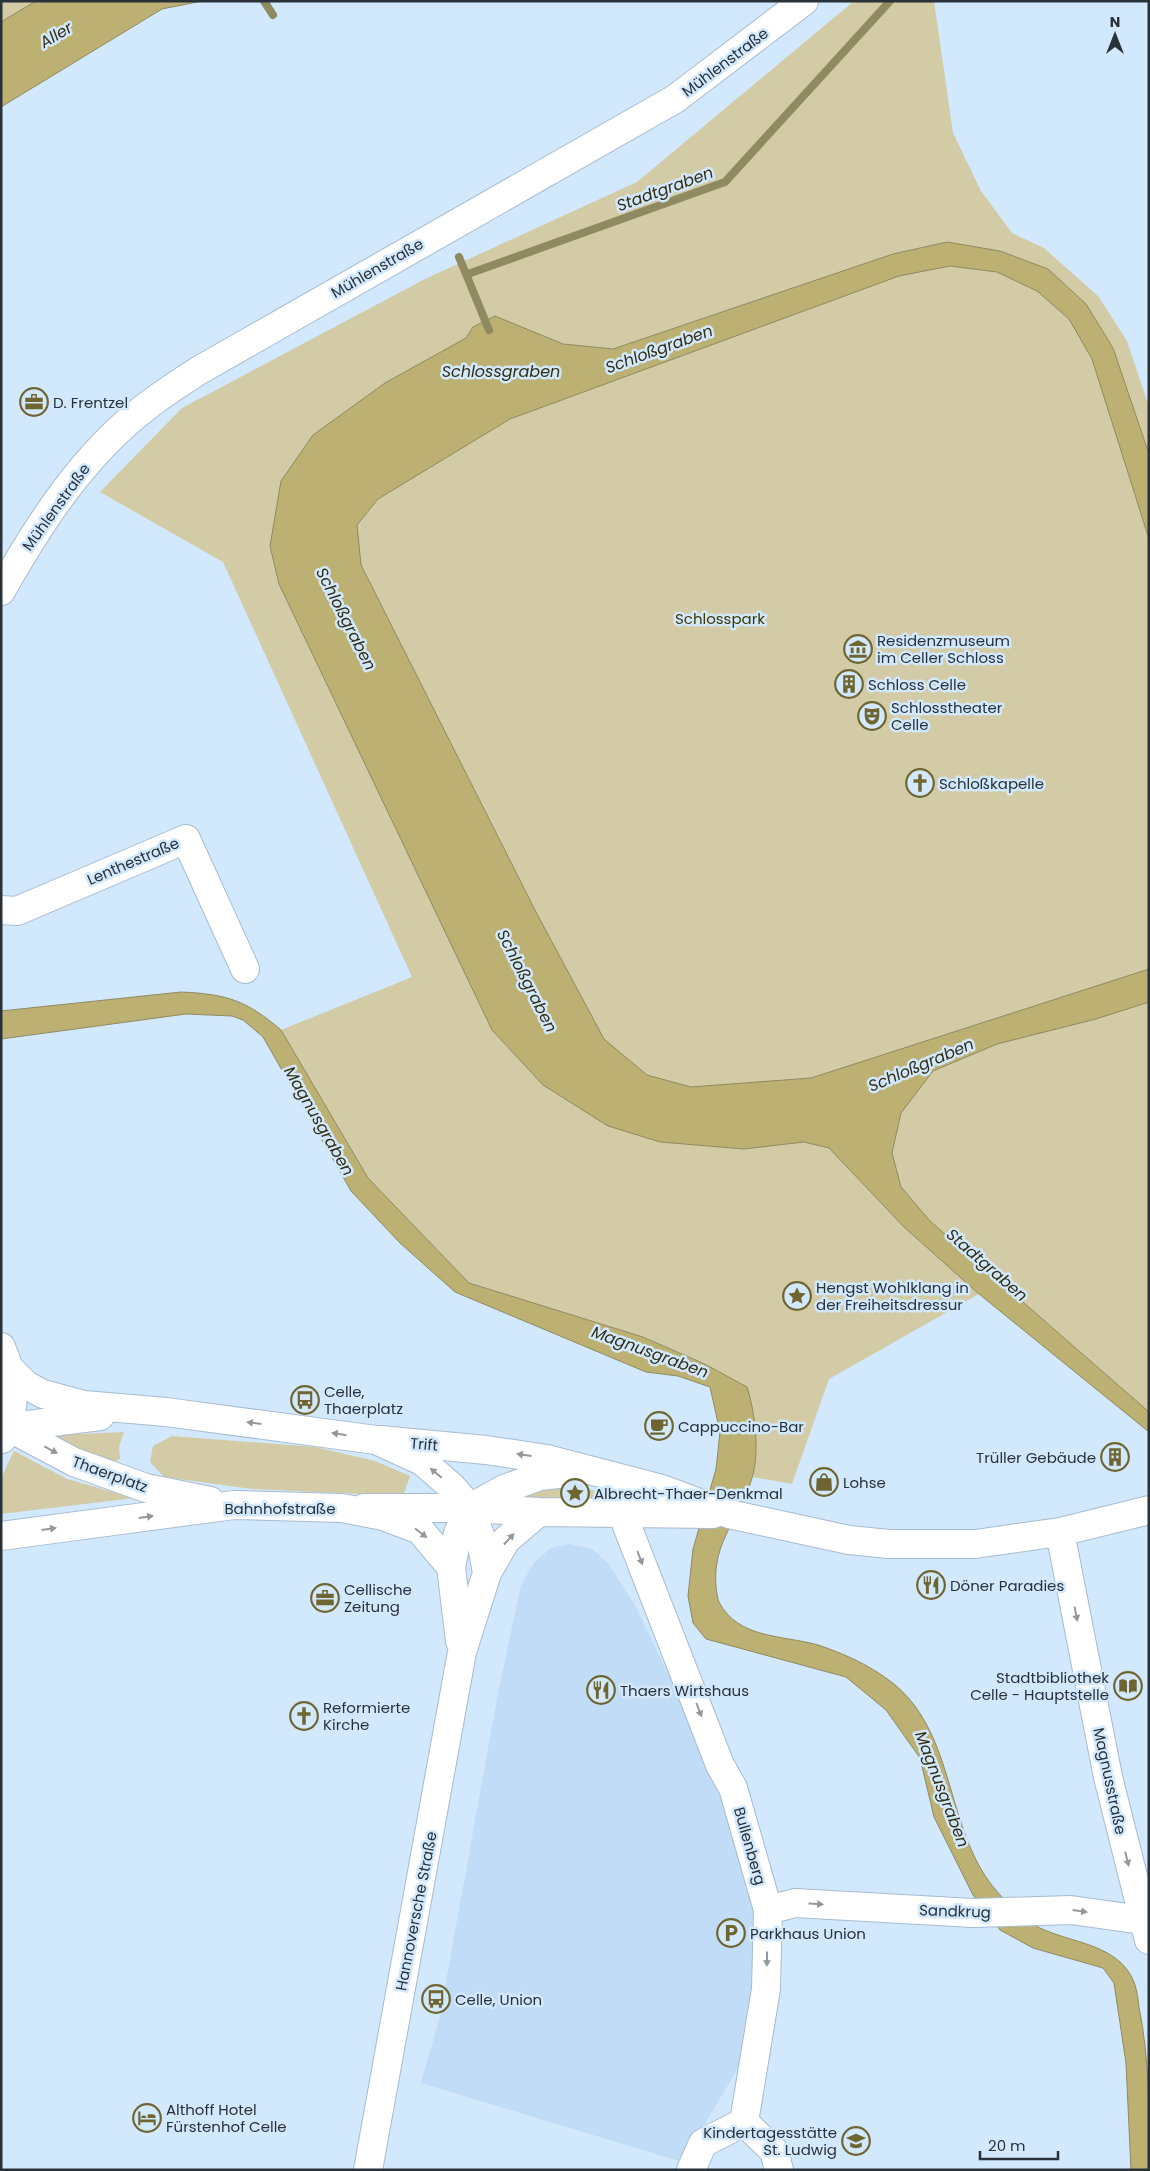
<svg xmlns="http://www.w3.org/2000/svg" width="1150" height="2171" font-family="Poppins,sans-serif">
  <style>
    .built { fill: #c1dcf6 }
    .green { fill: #d2cba6 }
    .water { fill: #bcb072; stroke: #908a61 }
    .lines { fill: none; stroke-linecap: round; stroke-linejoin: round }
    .stream { stroke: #908a61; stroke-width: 8 }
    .minor-casing { stroke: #a7bbd0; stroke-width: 30 }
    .major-casing { stroke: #a7bbd0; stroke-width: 30 }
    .minor { stroke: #fff; stroke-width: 28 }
    .major { stroke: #fff; stroke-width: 28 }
    .oneway { fill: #94989c }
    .labels { text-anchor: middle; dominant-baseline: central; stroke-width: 5; stroke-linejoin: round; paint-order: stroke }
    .street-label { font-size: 15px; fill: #293139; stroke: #d2e8fd }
    .poi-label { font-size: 15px; fill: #293139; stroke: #d2e8fd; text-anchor: start }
    .park-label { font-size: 15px; fill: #3f3601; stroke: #d2e8fd }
    .water-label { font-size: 16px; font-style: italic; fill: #332d11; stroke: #d2e8fd }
  </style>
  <rect width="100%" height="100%" fill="#d2e8fd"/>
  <!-- built -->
  <path class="built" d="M569,1544L592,1549L608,1563L636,1607L725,1793L764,1939L746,2055L682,2162L421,2083L439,2020L499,1688L521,1585L534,1563L551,1548Z"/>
  <!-- green -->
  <path class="green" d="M1,1H36L1,22Z
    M854,1H934L953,133L981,191L1012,233L1044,248L1099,297L1127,341L1149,407V1412L996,1279L979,1294L829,1379L792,1484L753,1477L756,1432L746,1387L705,1363L643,1337L469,1283L368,1178L281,1030L412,977L223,562L100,492L182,408L425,279L637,182Z
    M124,1432L119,1447L120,1459L112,1463L60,1440L57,1435Z
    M172,1436L315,1447L375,1461L410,1476L403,1496L252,1489L164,1477L150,1462L153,1446Z
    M14,1451L67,1479L134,1498L1,1514V1478Z
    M571,1486C585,1488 602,1490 611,1501L510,1505L528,1490Z"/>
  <!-- water -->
  <path class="water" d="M36,1H202L162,9L1,107V22Z
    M947,242L1000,251L1048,269L1086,304L1113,348L1149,454V539L1092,359L1069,319L1037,291L997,272L950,266L899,276L510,419L378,499L357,525L361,565L537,914L604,1039L647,1075L691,1087L811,1078L1149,969V1002L1096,1019L997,1044L933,1071L901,1113L892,1153L901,1187L930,1221L1149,1412V1432L979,1294L904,1227L829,1148L804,1142L744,1149L660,1142L608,1126L543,1085L492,1030L279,584L270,546L281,481L313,435L385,383L466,338L473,327L495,316L563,344L613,349L893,254Z
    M181,992C226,994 246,1000 281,1030L368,1178L469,1283L643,1337L705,1364L747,1387C755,1412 760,1452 752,1478C741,1518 712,1540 716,1587C717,1592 717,1598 719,1602C738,1639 783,1635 818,1645C842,1653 865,1663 886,1678C961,1730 941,1837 1004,1899C1014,1908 1028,1922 1040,1928C1071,1943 1119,1944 1134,1982C1137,1990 1138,1999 1139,2007C1150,2061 1149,2115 1149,2170H1131L1126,2063L1114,1983L1103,1968L1033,1948L1000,1930L973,1895L934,1817L920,1758L886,1710L846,1677L706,1639L693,1623L688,1596L693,1549L716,1469L720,1432L710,1387L678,1376L646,1372L455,1292L400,1243L351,1191L263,1037L243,1020L232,1016L186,1014L1,1039V1011Z"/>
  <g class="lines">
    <!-- stream -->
    <path class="stream" d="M264,1L273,15
      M459,257L489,330
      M468,274L725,182L890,1"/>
    <defs>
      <path id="minor" d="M1,910L17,911L186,839L245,969
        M380,1440L486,1450L547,1459L662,1489L729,1514L849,1540L889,1544H975L1060,1532L1149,1510
        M364,1508H470L539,1512L713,1514
        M622,1513L720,1765L733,1788L768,1910L766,1989L744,2122
        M1060,1532L1108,1777L1149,1940
        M451,1567L458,1533L470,1508L504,1489L540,1476L575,1472
        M487,1573L506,1540L539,1512
        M768,1910L795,1903L973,1913L1071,1910L1142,1920
        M744,2122L774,2151L779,2170
        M691,2170L703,2143L744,2122"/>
      <path id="major" d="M1,591C40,522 84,454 147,406C164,393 181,382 198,371L675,99L804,1
        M1,1347C15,1379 18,1407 2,1439
        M12,1371L26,1385L43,1394L84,1405L166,1412L376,1440L422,1461L452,1487L470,1508L480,1535L487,1573L462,1652L368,2170
        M1,1418L8,1427L74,1462L146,1488L210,1501
        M4,1428L100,1416
        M1,1536L234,1505L342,1508L383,1516L420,1530L451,1567L460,1641"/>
    </defs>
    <!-- minor casing -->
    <use href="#minor" class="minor-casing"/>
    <!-- major casing -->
    <use href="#major" class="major-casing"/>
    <!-- minor -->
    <use href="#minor" class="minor"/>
    <!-- major -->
    <use href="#major" class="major"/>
  </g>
  <!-- one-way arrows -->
  <defs><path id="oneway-solid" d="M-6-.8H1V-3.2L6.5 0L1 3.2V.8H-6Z" transform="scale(1.25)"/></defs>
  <g class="oneway">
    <use href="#oneway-solid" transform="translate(254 1423) rotate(-173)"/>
    <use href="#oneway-solid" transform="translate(339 1434) rotate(-171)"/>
    <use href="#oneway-solid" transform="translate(51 1450) rotate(28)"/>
    <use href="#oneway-solid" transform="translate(524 1455) rotate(-172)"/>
    <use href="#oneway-solid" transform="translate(436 1473) rotate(-140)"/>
    <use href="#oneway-solid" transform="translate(146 1517) rotate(-8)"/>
    <use href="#oneway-solid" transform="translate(49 1529) rotate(-8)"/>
    <use href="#oneway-solid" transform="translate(421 1533) rotate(37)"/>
    <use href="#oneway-solid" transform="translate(509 1539) rotate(-47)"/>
    <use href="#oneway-solid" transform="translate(640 1558) rotate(69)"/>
    <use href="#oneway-solid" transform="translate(1076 1614) rotate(79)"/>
    <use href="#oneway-solid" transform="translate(699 1710) rotate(69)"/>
    <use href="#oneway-solid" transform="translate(1127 1859) rotate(76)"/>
    <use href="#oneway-solid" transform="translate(816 1904) rotate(3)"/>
    <use href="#oneway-solid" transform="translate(1080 1911) rotate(8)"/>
    <use href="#oneway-solid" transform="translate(767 1959) rotate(91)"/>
  </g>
  <!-- icons -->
  <defs>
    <symbol id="office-ring" viewBox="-11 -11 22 22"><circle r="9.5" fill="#d2e8fd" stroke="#6f6531" stroke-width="1.5"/><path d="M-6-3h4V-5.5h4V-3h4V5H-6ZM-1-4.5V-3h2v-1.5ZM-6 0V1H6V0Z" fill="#6f6531"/></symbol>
    <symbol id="museum-ring" viewBox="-11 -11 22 22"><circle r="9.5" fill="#d2e8fd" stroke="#6f6531" stroke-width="1.5"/><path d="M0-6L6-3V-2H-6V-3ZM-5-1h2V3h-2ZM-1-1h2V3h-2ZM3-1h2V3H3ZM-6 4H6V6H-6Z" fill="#6f6531"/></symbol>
    <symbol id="building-ring" viewBox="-11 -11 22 22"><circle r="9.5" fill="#d2e8fd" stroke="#6f6531" stroke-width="1.5"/><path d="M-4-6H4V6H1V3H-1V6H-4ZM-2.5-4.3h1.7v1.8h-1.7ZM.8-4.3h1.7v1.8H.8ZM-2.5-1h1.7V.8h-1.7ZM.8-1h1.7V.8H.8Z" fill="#6f6531"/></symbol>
    <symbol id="theatre-ring" viewBox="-11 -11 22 22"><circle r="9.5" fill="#d2e8fd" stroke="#6f6531" stroke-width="1.5"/><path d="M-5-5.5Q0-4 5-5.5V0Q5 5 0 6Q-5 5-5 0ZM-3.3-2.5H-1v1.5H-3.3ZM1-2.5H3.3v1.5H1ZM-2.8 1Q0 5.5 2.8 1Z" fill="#6f6531"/></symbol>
    <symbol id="church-ring" viewBox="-11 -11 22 22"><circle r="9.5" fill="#d2e8fd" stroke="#6f6531" stroke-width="1.5"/><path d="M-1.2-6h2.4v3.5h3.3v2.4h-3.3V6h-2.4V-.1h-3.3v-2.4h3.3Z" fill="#6f6531"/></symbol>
    <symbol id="sight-ring" viewBox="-11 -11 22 22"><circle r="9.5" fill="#d2e8fd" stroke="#6f6531" stroke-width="1.5"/><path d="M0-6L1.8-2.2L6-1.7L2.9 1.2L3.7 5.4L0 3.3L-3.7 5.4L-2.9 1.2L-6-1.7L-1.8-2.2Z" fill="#6f6531"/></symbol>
    <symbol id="bus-ring" viewBox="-11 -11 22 22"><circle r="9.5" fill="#d2e8fd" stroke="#6f6531" stroke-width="1.5"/><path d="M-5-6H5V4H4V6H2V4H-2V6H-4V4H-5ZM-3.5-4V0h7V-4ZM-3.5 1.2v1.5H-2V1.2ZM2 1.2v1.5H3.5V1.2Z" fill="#6f6531"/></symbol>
    <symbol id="cafe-ring" viewBox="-11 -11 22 22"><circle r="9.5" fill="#d2e8fd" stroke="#6f6531" stroke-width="1.5"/><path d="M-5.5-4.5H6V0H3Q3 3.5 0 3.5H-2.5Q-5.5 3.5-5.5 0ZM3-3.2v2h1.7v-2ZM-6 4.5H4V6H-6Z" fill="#6f6531"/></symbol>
    <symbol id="shop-ring" viewBox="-11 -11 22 22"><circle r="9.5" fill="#d2e8fd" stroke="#6f6531" stroke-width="1.5"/><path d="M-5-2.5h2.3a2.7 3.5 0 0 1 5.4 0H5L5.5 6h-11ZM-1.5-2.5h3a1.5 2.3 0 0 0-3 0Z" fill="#6f6531"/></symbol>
    <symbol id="restaurant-ring" viewBox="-11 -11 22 22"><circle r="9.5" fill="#d2e8fd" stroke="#6f6531" stroke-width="1.5"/><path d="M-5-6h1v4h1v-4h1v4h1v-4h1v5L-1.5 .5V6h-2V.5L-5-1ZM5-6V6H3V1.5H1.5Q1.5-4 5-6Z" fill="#6f6531"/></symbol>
    <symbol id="library-ring" viewBox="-11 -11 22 22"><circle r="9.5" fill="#d2e8fd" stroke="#6f6531" stroke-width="1.5"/><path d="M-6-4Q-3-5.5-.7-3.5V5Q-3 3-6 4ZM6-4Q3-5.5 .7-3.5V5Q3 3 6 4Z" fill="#6f6531"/></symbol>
    <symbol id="parking-ring" viewBox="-11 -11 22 22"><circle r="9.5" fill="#d2e8fd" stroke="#6f6531" stroke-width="1.5"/><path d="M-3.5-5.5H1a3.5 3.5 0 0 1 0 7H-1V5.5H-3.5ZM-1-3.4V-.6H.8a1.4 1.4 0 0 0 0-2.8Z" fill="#6f6531"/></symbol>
    <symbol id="hotel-ring" viewBox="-11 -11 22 22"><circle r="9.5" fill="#d2e8fd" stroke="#6f6531" stroke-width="1.5"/><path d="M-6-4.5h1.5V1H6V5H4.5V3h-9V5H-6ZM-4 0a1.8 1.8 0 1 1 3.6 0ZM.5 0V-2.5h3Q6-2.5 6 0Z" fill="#6f6531"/></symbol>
    <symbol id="school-ring" viewBox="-11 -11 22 22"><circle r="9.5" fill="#d2e8fd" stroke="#6f6531" stroke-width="1.5"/><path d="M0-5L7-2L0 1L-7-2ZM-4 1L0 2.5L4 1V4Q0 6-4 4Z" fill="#6f6531"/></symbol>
  </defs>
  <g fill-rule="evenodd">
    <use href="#office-ring" x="18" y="386" width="32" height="32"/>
    <use href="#museum-ring" x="842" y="633" width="32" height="32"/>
    <use href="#building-ring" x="833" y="668" width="32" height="32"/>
    <use href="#theatre-ring" x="856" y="700" width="32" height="32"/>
    <use href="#church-ring" x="904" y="767" width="32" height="32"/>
    <use href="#sight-ring" x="781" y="1280" width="32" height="32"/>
    <use href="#bus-ring" x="289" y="1384" width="32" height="32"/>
    <use href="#cafe-ring" x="643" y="1410" width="32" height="32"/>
    <use href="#building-ring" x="1099" y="1441" width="32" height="32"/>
    <use href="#shop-ring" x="808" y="1466" width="32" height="32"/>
    <use href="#sight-ring" x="559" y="1477" width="32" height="32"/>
    <use href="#restaurant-ring" x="915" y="1569" width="32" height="32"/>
    <use href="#office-ring" x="309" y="1582" width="32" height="32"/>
    <use href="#library-ring" x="1112" y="1670" width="32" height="32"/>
    <use href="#restaurant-ring" x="585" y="1674" width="32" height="32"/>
    <use href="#church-ring" x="288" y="1700" width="32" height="32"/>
    <use href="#parking-ring" x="715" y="1917" width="32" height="32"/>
    <use href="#bus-ring" x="420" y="1983" width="32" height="32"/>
    <use href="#hotel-ring" x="131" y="2102" width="32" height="32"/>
    <use href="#school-ring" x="840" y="2125" width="32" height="32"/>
  </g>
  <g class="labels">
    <!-- street labels -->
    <g class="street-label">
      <text transform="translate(725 62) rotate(-37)">Mühlenstraße</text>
      <text transform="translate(377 268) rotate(-30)">Mühlenstraße</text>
      <text transform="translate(56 507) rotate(-54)">Mühlenstraße</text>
      <text transform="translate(133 861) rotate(-23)">Lenthestraße</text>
      <text transform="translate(424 1444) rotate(5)">Trift</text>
      <text transform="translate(110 1474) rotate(20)">Thaerplatz</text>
      <text x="280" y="1508">Bahnhofstraße</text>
      <text transform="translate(1110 1781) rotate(78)">Magnusstraße</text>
      <text transform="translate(750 1846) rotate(74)">Bullenberg</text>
      <text transform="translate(416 1911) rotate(-79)">Hannoversche Straße</text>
      <text transform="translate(955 1911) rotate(2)">Sandkrug</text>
    </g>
    <!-- poi labels -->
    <g class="poi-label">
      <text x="53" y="402">D. Frentzel</text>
      <text x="877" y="640">Residenzmuseum<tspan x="877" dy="17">im Celler Schloss</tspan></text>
      <text x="868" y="684">Schloss Celle</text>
      <text x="891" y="707">Schlosstheater<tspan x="891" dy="17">Celle</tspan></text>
      <text x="939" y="783">Schloßkapelle</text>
      <text x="816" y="1287">Hengst Wohlklang in<tspan x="816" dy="17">der Freiheitsdressur</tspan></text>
      <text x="324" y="1391">Celle,<tspan x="324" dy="17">Thaerplatz</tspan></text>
      <text x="678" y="1426">Cappuccino-Bar</text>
      <text x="1096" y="1457" text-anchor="end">Trüller Gebäude</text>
      <text x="843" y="1482">Lohse</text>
      <text x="594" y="1493">Albrecht-Thaer-Denkmal</text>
      <text x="950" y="1585">Döner Paradies</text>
      <text x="344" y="1589">Cellische<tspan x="344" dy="17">Zeitung</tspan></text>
      <text x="1109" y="1677" text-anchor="end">Stadtbibliothek<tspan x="1109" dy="17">Celle - Hauptstelle</tspan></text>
      <text x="620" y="1690">Thaers Wirtshaus</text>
      <text x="323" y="1707">Reformierte<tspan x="323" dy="17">Kirche</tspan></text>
      <text x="750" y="1933">Parkhaus Union</text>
      <text x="455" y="1999">Celle, Union</text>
      <text x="166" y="2109">Althoff Hotel<tspan x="166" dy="17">Fürstenhof Celle</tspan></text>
      <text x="837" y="2132" text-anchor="end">Kindertagesstätte<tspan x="837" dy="17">St. Ludwig</tspan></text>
    </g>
    <!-- park labels -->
    <g class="park-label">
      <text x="720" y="618">Schlosspark</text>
    </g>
    <!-- water labels -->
    <g class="water-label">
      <text transform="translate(56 35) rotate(-31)">Aller</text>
      <text transform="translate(665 189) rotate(-20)">Stadtgraben</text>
      <text transform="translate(659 349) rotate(-20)">Schloßgraben</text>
      <text x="501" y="371">Schlossgraben</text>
      <text transform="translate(346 619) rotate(63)">Schloßgraben</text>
      <text transform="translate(527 981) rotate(63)">Schloßgraben</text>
      <text transform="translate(921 1065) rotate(-23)">Schloßgraben</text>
      <text transform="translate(319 1121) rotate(60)">Magnusgraben</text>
      <text transform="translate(987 1265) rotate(41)">Stadtgraben</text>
      <text transform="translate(650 1352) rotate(20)">Magnusgraben</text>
      <text transform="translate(942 1789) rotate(69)">Magnusgraben</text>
    </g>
  </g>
  <!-- border -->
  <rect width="1150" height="2171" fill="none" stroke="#293139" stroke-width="5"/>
  <!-- north arrow -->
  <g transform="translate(1115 35)" stroke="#d2e8fd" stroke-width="4" paint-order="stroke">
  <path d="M0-4L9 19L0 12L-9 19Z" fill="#293139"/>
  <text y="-8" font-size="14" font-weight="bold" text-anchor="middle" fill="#293139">N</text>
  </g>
  <!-- scale -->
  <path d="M980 2151v8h78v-8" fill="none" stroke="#293139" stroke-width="2.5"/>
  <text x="988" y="2151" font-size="15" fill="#293139" stroke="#d2e8fd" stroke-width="4" paint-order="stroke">20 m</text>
</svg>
